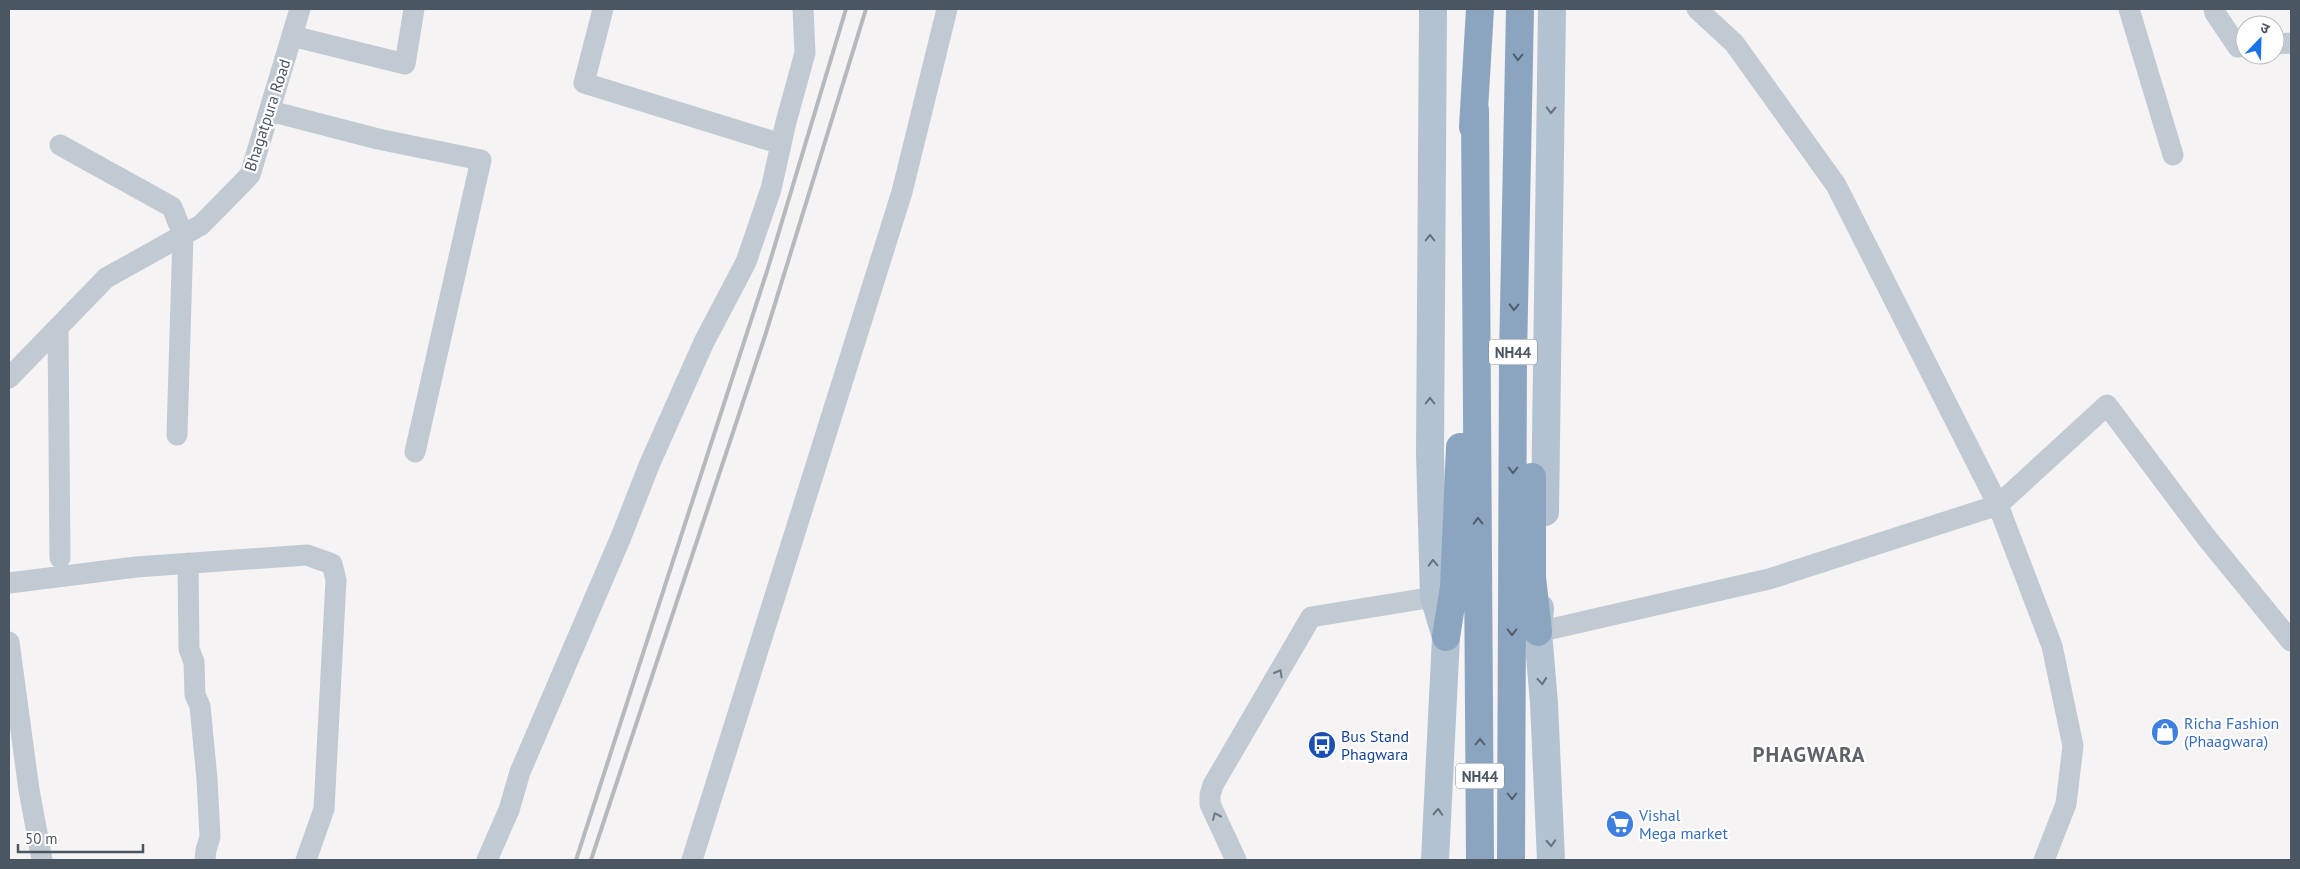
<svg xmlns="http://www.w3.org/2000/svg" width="2300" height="869" font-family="'PT Sans','Noto Sans Devanagari',sans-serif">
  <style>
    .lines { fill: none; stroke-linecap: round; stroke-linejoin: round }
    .minor { stroke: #c1cad2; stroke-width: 21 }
    .major { stroke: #b3c2d1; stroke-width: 28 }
    .highway { stroke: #8ba5c1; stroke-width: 28 }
    .rail { stroke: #b5b8bd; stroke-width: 4 }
    .oneway { stroke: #505e6b }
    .oneway2 { stroke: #64717d }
    .oneway3 { stroke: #6e7983 }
    .labels { text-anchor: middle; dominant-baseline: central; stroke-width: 4.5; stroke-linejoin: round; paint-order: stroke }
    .shield { fill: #fff; stroke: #808990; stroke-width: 1 }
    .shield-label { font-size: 15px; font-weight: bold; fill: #4a5661 }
    .street-label { font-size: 16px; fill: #4a5661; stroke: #fff }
    .shop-label { font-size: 16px; fill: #366cbe; stroke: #fff; text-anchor: start }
    .transit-label { font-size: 16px; fill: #164399; stroke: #fff; text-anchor: start }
    .district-label { font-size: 21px; font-weight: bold; letter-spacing: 1px; fill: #5f6368; stroke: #fff }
  </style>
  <rect width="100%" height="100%" fill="#f5f3f3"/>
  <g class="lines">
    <!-- minor -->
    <path class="minor" d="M603,9L584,83L781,144
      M1697,9L1734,43L1836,185L1998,505L2052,646L2073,746L2066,804L2044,860
      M2129,9L2173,155
      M2214,9L2215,13L2238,47L2245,46
      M292,36L405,64L414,9
      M2275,44L2291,43
      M270,111L378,139L481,160L415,452
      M60,145L172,207L183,235L177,435
      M58,327L60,558
      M9,378L106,278L201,225L250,175L300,9
      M188,563L189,649L194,662L195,695L200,706L207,779L210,837L206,850L205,860
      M9,583L136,567L307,555L332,564L336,580L324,809L306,860
      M1538,632L1769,579L1998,505L2107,405L2206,537L2291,641
      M9,642L29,790L42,860
      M487,860L509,810L520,772L621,537L650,463L704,342L746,262L771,189L786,122L805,53L803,9
      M692,860L902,192L947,9
      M1236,860L1210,804V795L1213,785L1311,617L1434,597"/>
    <!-- major -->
    <path class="major" d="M1433,9L1430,453L1434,597L1446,637L1435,860
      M1545,512L1552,9
      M1540,608L1538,632L1544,703L1551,860"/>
    <!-- highway -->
    <path class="highway" d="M1475,110L1480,860
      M1473,127L1480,9
      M1532,477V577L1538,632
      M1446,637L1454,587L1460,447
      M1511,860L1513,357L1520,9"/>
    <!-- rail -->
    <path class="rail" d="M576,860L768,268L846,9
      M591,860L765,336L866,9"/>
  </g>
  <!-- one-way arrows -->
  <defs><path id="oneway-chevron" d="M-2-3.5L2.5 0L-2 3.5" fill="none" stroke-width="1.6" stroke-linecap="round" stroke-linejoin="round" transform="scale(1.25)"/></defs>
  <g class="oneway">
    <use href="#oneway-chevron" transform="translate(1518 57) rotate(92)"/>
    <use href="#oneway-chevron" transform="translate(1514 307) rotate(91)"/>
    <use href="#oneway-chevron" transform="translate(1513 470) rotate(90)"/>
    <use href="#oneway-chevron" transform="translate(1478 521) rotate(-91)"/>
    <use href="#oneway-chevron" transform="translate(1512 632) rotate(90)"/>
    <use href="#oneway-chevron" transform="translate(1480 742) rotate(-90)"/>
    <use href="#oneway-chevron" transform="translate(1512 796) rotate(90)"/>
  </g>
  <g class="oneway2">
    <use href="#oneway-chevron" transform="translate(1551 110) rotate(91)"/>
    <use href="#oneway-chevron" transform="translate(1430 238) rotate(-90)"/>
    <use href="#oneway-chevron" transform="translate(1430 401) rotate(-90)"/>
    <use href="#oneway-chevron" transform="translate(1433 563) rotate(-92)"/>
    <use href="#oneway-chevron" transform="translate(1542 681) rotate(85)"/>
    <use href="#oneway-chevron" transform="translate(1438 812) rotate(-87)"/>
    <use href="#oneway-chevron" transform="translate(1551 843) rotate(87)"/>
  </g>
  <g class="oneway3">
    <use href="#oneway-chevron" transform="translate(1279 673) rotate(-60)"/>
    <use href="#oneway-chevron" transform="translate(1216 816) rotate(-114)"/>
  </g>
  <!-- icons -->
  <defs>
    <symbol id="shop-disc" viewBox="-11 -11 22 22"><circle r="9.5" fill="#3f7fe0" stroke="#fff"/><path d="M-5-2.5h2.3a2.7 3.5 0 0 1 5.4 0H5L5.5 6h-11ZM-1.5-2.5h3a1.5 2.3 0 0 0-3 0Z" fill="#fff"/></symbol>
    <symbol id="bus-disc" viewBox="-11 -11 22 22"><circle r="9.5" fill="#1a4fb4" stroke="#fff"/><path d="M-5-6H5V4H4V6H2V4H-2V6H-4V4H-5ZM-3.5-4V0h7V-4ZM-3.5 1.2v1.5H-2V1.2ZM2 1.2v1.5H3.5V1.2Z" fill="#fff"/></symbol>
    <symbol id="supermarket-disc" viewBox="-11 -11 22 22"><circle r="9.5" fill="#3f7fe0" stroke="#fff"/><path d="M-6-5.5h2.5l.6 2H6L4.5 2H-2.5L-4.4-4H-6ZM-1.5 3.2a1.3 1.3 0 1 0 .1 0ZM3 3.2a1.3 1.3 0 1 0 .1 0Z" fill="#fff"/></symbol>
  </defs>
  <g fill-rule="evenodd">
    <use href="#shop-disc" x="2149" y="716" width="32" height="32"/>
    <use href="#bus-disc" x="1306" y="729" width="32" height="32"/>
    <use href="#supermarket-disc" x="1604" y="808" width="32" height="32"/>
  </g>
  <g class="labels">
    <!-- shield labels -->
    <g class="shield">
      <rect x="1489" y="339.5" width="48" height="25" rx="4"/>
      <rect x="1456" y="763.5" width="48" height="25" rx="4"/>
    </g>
    <g class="shield-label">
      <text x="1513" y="352">NH44</text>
      <text x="1480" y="776">NH44</text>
    </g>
    <!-- street labels -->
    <g class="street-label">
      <text transform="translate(267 115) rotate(-72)">Bhagatpura Road</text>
    </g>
    <!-- shop labels -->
    <g class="shop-label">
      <text x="2184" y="723">Richa Fashion<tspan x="2184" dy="18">(Phaagwara)</tspan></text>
      <text x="1639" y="815">Vishal<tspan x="1639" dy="18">Mega market</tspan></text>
    </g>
    <!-- transit labels -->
    <g class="transit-label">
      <text x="1341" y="736">Bus Stand<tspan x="1341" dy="18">Phagwara</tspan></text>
    </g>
    <!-- district labels -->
    <g class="district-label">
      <text x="1809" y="754">PHAGWARA</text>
    </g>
  </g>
  <!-- border -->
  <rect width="2300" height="869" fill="none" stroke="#4a5661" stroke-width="20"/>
  <!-- north arrow -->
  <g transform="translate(2260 40) rotate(23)"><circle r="24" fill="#ffffff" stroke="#b7bbc0"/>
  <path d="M0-4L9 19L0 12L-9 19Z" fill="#1a73e8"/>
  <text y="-8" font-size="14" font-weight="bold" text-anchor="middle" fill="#4a5661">उ</text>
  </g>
  <!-- scale -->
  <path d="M18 844v8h125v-8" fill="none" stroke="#4a5661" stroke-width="2.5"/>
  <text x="25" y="844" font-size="15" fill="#4a5661" stroke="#ffffff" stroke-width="4" paint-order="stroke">50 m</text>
</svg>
